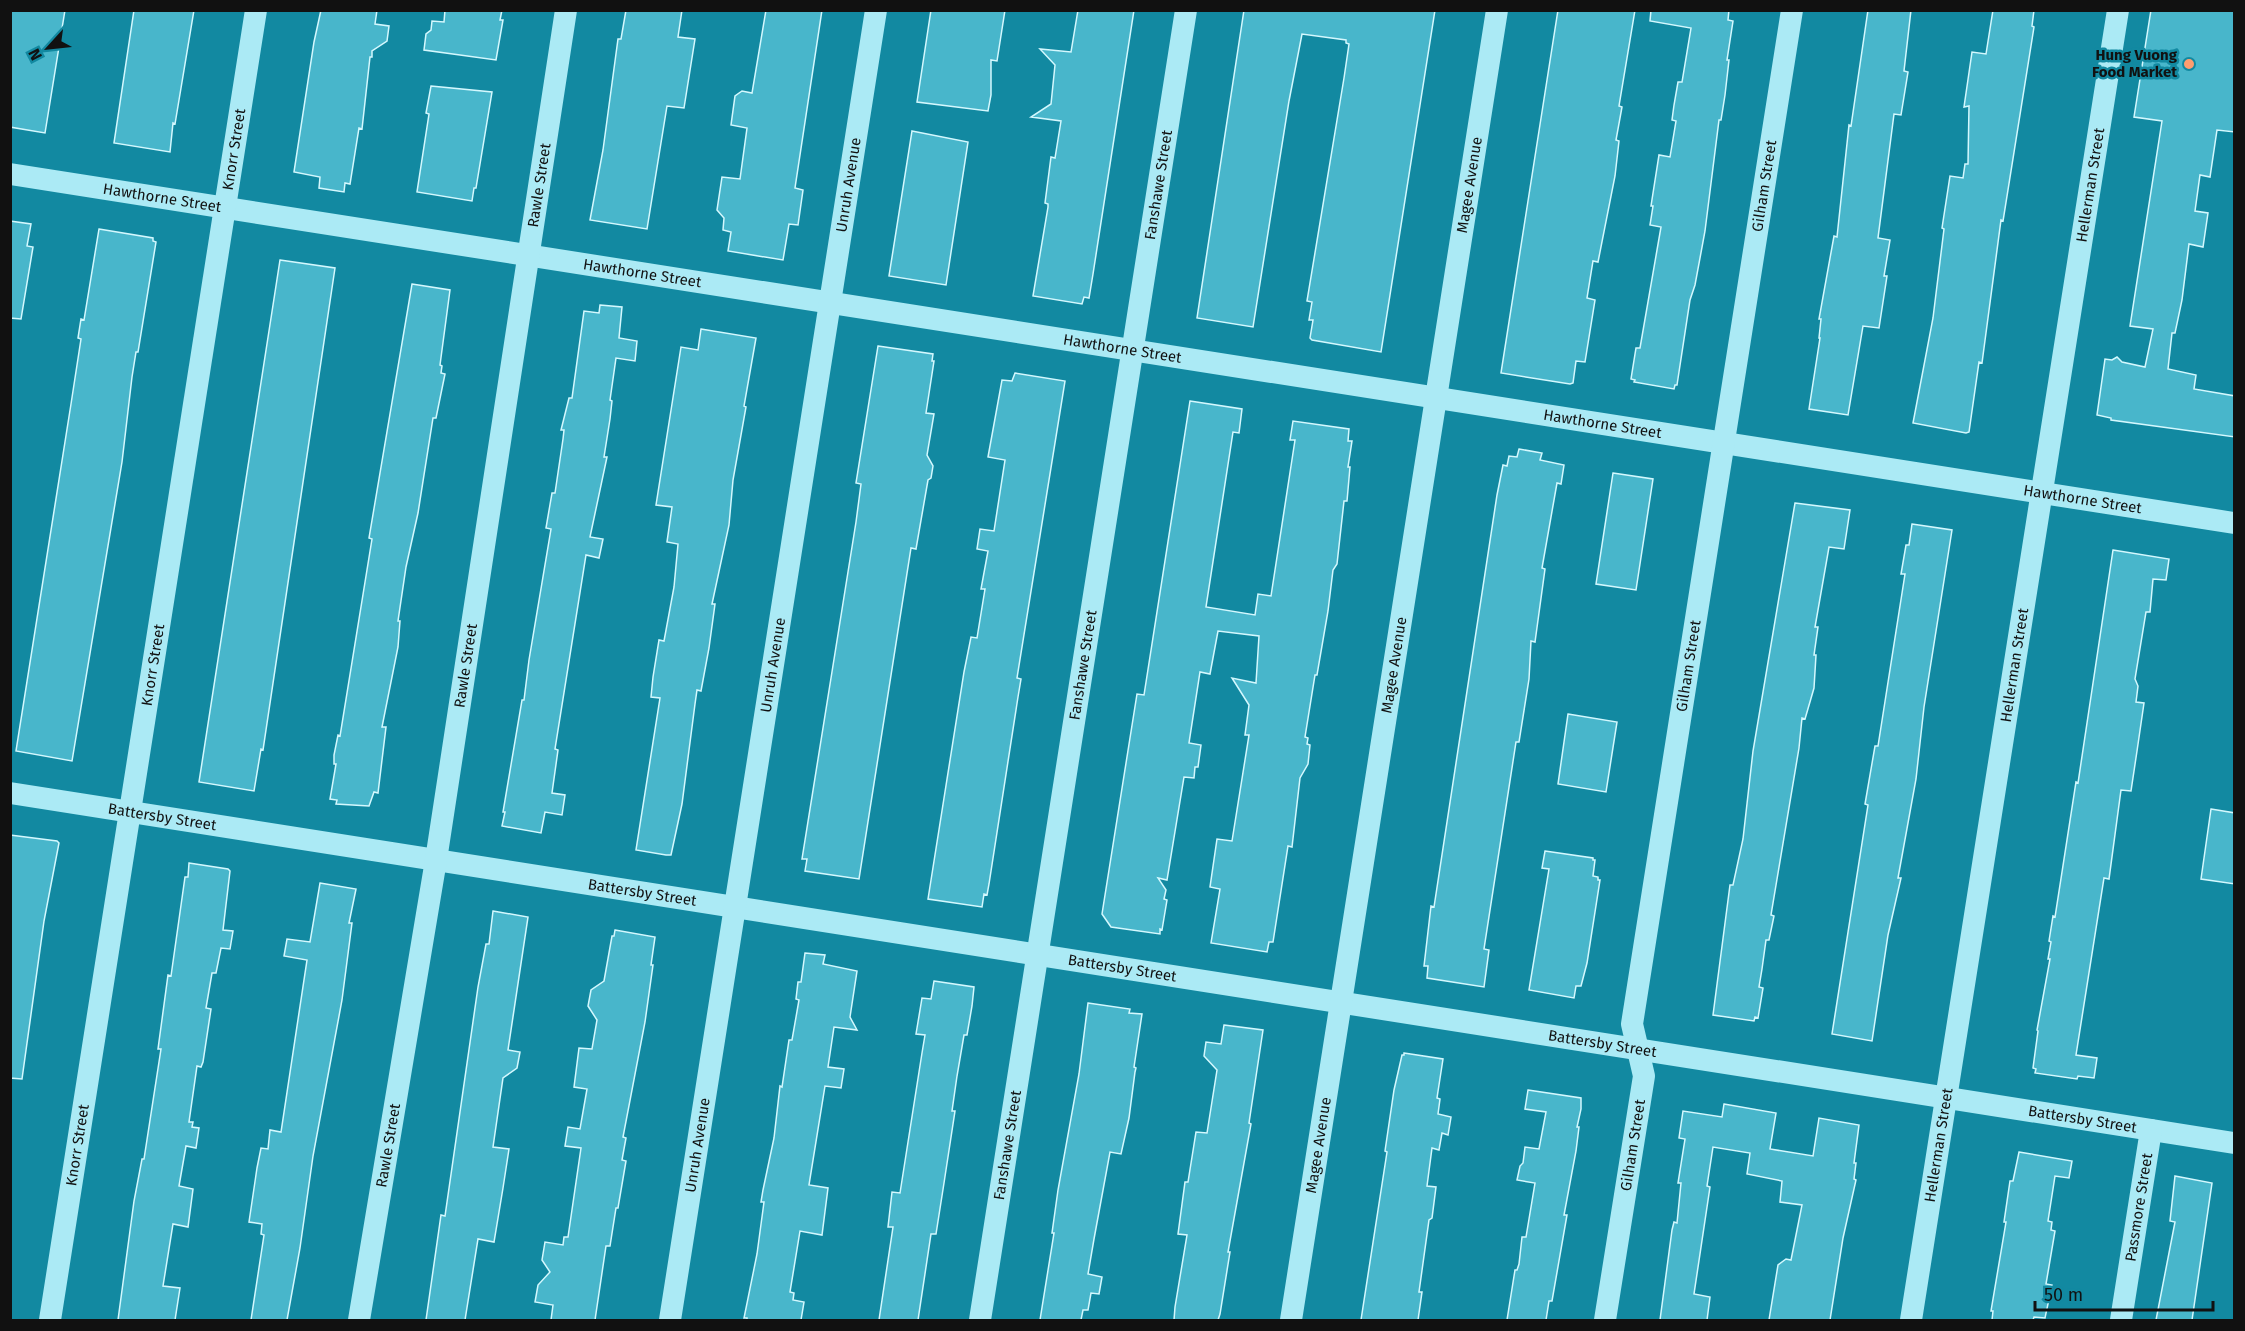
<svg xmlns="http://www.w3.org/2000/svg" width="2245" height="1331" font-family="'Fira Sans',sans-serif">
  <style>
    .building { fill: #48b6cb; stroke: #d4f8fe; stroke-width: 1.5 }
    .lines { fill: none; stroke-linecap: round; stroke-linejoin: round }
    .minor { stroke: #abeaf5; stroke-width: 22 }
    .poi-dot { fill: #ff9d6f; stroke: #1289a1; stroke-width: 2 }
    .labels { text-anchor: middle; dominant-baseline: central; stroke-width: 5; stroke-linejoin: round; paint-order: stroke }
    .poi-label { font-size: 15px; font-weight: bold; fill: #111; stroke: #1289a1; text-anchor: end }
    .street-label { font-size: 15px; fill: #111; stroke: #1289a1 }
  </style>
  <rect width="100%" height="100%" fill="#1289a1"/>
  <!-- building -->
  <path class="building" d="M10,10H65L45,133L10,127Z
    M134,10H194L175,124L173,123L170,152L114,143Z
    M321,10H377L375,24L389,26L387,41L372,51V57H370L362,129L359,128L350,184L345,183L344,192L319,188L320,177L294,172L314,42Z
    M445,10H502L500,20H503L496,60L424,50L426,34L431,30L432,21L444,22Z
    M626,10H682L678,37L695,39L684,108L667,106L647,229L590,220L603,150L618,39H621Z
    M766,10H822L795,188L803,190L798,225L789,224L783,260L728,251L731,232L723,230L724,218L717,210L722,177L740,179L747,128L731,125L735,96L742,91L752,93Z
    M931,10H1005L997,61L991,60V95L988,111L917,102Z
    M1078,10H1134L1093,274L1089,298L1084,297L1082,304L1033,296L1048,207V204L1045,203L1051,157L1055,158L1061,121L1031,117L1051,104L1055,65L1040,49L1071,52Z
    M1244,10H1435L1381,352L1312,340L1310,338L1313,320H1309L1312,302L1307,301L1344,78L1349,44L1346,43V40L1302,34L1289,101L1253,327L1197,318Z
    M1558,10H1635L1619,106L1622,107L1616,140L1619,141L1615,176L1598,262L1593,261L1587,298L1595,300L1585,362L1576,361L1573,383L1570,384L1501,373Z
    M1651,10H1729L1728,20L1733,21L1727,60H1729L1725,95L1721,120H1719L1705,231L1695,285L1690,300L1677,385H1675L1674,389L1634,382L1635,380L1631,379L1636,348H1640L1661,227L1650,225L1653,206H1651L1659,155L1670,157L1676,121L1672,120L1674,105L1678,82H1682L1691,28L1650,21Z
    M1868,10H1911L1904,71L1908,72L1901,115L1894,114L1878,238L1890,240L1884,276H1887L1879,328L1863,326L1848,415L1809,409L1820,338H1819L1821,319H1819L1834,236L1837,237L1849,125L1851,126Z
    M1993,10H2034L2032,26L2034,27L2003,221L2001,220L1982,363L1979,362L1969,432L1966,433L1913,423L1933,318L1944,229L1942,228L1950,176L1963,178L1965,164H1968L1969,106L1964,107L1972,52L1986,54Z
    M2151,10H2235V132L2217,130L2210,177L2200,175L2195,211L2208,213L2203,247L2189,244L2182,300L2175,333H2172L2168,369L2196,375L2194,389L2235,396V437L2111,420V418L2097,415L2105,359L2112,360L2117,357L2122,362L2145,367L2153,329L2130,326L2162,121L2134,117Z
    M431,86L492,92L476,188H474L472,201L417,192L429,114L426,113Z
    M912,131L968,142L946,285L889,276Z
    M10,221L31,224L27,246L33,247L21,319L10,318Z
    M99,229L153,238V241L156,242L138,352H136L132,377L122,462L72,761L16,751L71,404L81,339L78,338L81,319L84,320Z
    M280,260L335,268L263,750L261,749L254,791L199,782Z
    M412,284L450,290L440,365L442,366L441,373L445,374L436,418H433L418,513L406,567L398,621H400L398,647L382,727H386L378,793L374,792L369,806L336,804L337,800L330,799L336,764H334V755L338,735L340,736L372,539L369,538Z
    M600,305L622,307L619,338L637,341L635,361L616,358L610,400L612,401L610,419L604,457H607L590,537L603,539L599,558L586,555L555,749L558,750L552,793L565,795L562,815L545,812L541,833L502,826L505,812H503L522,700H524L529,660L551,529L546,528L552,493H555L563,439L564,430H561L569,398H572L584,311L599,313Z
    M701,329L756,338L744,406L746,407L733,480L729,525L712,604H715L709,648L701,691L697,690L695,704L682,804L671,855H666L636,850L660,698L651,697L653,677L659,640L664,641L674,587L678,544L667,542L672,507L656,505L681,347L698,350Z
    M878,346L933,354L932,361H934L926,413L934,414L927,455L933,466L931,478L928,480L916,549L911,548L859,879L805,871L807,859H802L856,522L861,484L856,483Z
    M1015,373L1065,381L1017,678L1021,679L1018,697L989,884L987,895L984,894L982,907L928,899L964,672L971,637L977,638L985,589H981L988,551L977,549L980,529L994,531L1005,460L988,457L1002,380L1012,381Z
    M1190,401L1242,409L1239,433L1233,432L1206,607L1255,615L1258,594L1271,596L1295,440H1290L1293,421L1349,429L1348,441H1352L1348,467H1350L1347,501H1344L1337,564L1333,570L1328,611L1317,675H1315L1305,737L1308,738L1307,744L1310,745L1308,764L1300,778L1292,847L1288,846L1273,942H1269L1267,952L1211,943L1220,889L1210,887L1217,839L1232,841L1249,735H1245L1249,705L1232,678L1256,683L1259,636L1218,631L1210,674L1200,672L1189,743L1201,745L1198,767H1195L1194,778L1184,777L1167,880L1158,878L1166,890L1164,899L1167,900L1162,930L1160,929V934L1111,927L1102,914L1137,694L1144,695Z
    M1519,449L1542,453L1540,460L1564,465L1561,484L1557,483L1542,568L1545,569L1535,642L1531,641L1529,679L1519,742H1516L1484,949L1489,950L1484,987L1427,978L1428,966H1424L1431,906L1434,907L1497,495L1503,465L1507,466L1509,456L1517,457Z
    M1613,473L1653,479L1636,590L1596,584Z
    M1795,503L1850,510L1844,549L1829,547L1815,627H1818L1814,655H1816L1814,688L1805,719L1802,718L1799,748L1771,915L1774,916L1769,940H1766L1762,969L1759,987L1763,988L1758,1018L1755,1017L1754,1021L1713,1015L1730,885H1733L1743,839L1753,751Z
    M1912,524L1952,530L1924,707L1916,779L1898,878H1901L1888,935L1872,1041L1832,1034L1868,805L1865,804L1875,746H1878L1905,574H1901L1906,545H1909Z
    M2113,550L2169,559L2166,580L2153,579L2150,612H2146L2135,679L2138,686L2136,702L2144,703L2137,751L2131,791L2121,790L2109,879L2104,878L2076,1055L2097,1058L2094,1078L2078,1076L2077,1079L2035,1073L2036,1069L2033,1068L2038,1031L2037,1030L2050,959H2048L2051,942L2049,941L2053,916L2055,917L2076,782L2078,783Z
    M1568,714L1617,722L1606,792L1558,784Z
    M2211,809L2235,813V884L2201,879Z
    M10,835L57,841L59,843L44,921L22,1079L10,1078Z
    M1545,851L1593,858V860H1595L1593,876L1598,877V880H1600L1587,963L1581,986H1576L1574,998L1529,990L1549,869L1542,868Z
    M189,863L228,869L230,871L223,930L233,931L230,949L221,948L216,973H212L206,1008L211,1009L203,1062L201,1067L197,1066L189,1122H193L192,1127L199,1128L196,1148L186,1146L179,1186L193,1189L188,1227L173,1224L163,1286L180,1288L175,1320H118L134,1201L142,1159H144L161,1049H158L168,975L171,976L185,877H188Z
    M320,883L356,889L349,923H352L342,1000L313,1156L300,1248L287,1320H251L264,1235L261,1234L262,1224L249,1222L257,1168L261,1148L268,1149L270,1130L281,1132L307,960L284,956L287,939L310,942Z
    M493,911L528,917L508,1050L520,1052L517,1068L503,1078L493,1147L509,1149L503,1188L494,1242L478,1239L465,1320H426L441,1215L445,1216L478,987L486,944H489Z
    M615,930L655,937L651,965H653L645,1022L623,1137L626,1138L622,1160L626,1161L618,1208H616L610,1246H606L595,1320H551L553,1305L535,1302L538,1285L550,1272L542,1260L545,1242L563,1245L564,1237H568L581,1148L565,1146L568,1127L580,1129L587,1089L574,1087L579,1048L592,1049L597,1020L588,1006L591,990L604,981L612,936H614Z
    M805,953L825,955L823,964L857,971L850,1017L857,1030L834,1027L828,1067L844,1069L841,1088L825,1086L809,1185L828,1188L822,1235L800,1231L790,1292L794,1293L793,1300L804,1302L801,1320H747V1318H744L757,1254L764,1202H761L763,1190L774,1138L780,1086L782,1087L789,1040H792L799,1000L796,999L798,982H801Z
    M934,981L974,987L972,1006L967,1035H964L957,1076L952,1111H955L944,1183L936,1234H931L918,1320H879L893,1227H888L892,1192L900,1193L922,1053L925,1035L916,1034L922,998L931,999Z
    M1088,1003L1130,1009L1129,1013L1142,1014L1134,1067L1136,1068L1135,1072L1129,1118L1121,1154L1110,1152L1094,1239L1088,1274L1102,1277L1099,1294L1091,1293L1088,1310H1083L1081,1320H1040L1054,1233H1052L1058,1190L1079,1074Z
    M1224,1025L1263,1030L1249,1123L1251,1124L1228,1252H1230L1220,1314L1218,1320H1174L1175,1307L1187,1235L1178,1234L1185,1182H1188L1196,1132L1207,1133L1217,1070L1204,1056L1206,1042L1221,1044Z
    M1404,1053L1443,1059L1437,1098L1440,1099L1438,1114L1451,1117L1448,1135L1442,1133L1439,1150L1432,1148L1427,1186L1436,1187L1432,1218L1429,1220L1419,1292H1422L1418,1320H1361L1387,1152L1385,1151L1394,1090L1402,1055H1404Z
    M1528,1090L1581,1098V1109L1577,1127H1579L1576,1151L1564,1215H1567L1552,1301H1549L1546,1320H1507L1515,1270H1517L1519,1264L1522,1237H1526L1535,1183L1517,1180L1520,1166L1523,1163L1525,1147L1539,1149L1546,1112L1525,1109Z
    M1724,1104L1776,1113L1770,1149L1813,1156L1819,1118L1859,1125L1854,1163H1856L1854,1179L1856,1180L1843,1238L1830,1320H1769L1778,1265L1786,1259L1791,1260L1802,1205L1780,1202L1782,1181L1747,1174L1750,1153L1713,1147L1707,1186L1710,1187L1694,1294L1710,1297L1707,1320H1660L1672,1230L1674,1222L1677,1223L1681,1183H1678L1685,1139L1679,1138L1683,1111L1722,1117Z
    M2019,1152L2072,1161L2069,1178L2055,1176L2048,1221L2052,1222L2051,1230L2055,1231L2046,1284L2052,1285L2045,1318L2034,1317L2033,1320H1992L1993,1311H1991L2006,1222H2004L2010,1181H2013Z
    M2175,1176L2212,1183L2192,1320H2156L2175,1222L2170,1221Z"/>
  <g class="lines">
    <!-- minor -->
    <g class="minor">
      <path id="s1" d="M10,174L2234,523"/>
      <path id="s2" d="M10,793L2234,1143"/>
      <path id="s3" d="M50,1320L256,10"/>
      <path id="s4" d="M359,1320L436,860L566,10"/>
      <path id="s5" d="M670,1320L876,10"/>
      <path id="s6" d="M980,1320L1186,10"/>
      <path id="s7" d="M1291,1320L1497,10"/>
      <path id="s8" d="M1605,1320L1644,1076L1632,1024L1792,10"/>
      <path id="s9" d="M1911,1320L2118,10"/>
      <path id="s10" d="M2121,1320L2151,1130"/>
    </g>
  </g>
  <!-- markers -->
  <circle class="poi-dot" cx="2189" cy="64" r="6"/>
  <g class="labels">
    <!-- poi labels -->
    <g class="poi-label">
      <text x="2177" y="55">Hung Vuong<tspan x="2177" dy="17">Food Market</tspan></text>
    </g>
    <!-- street labels -->
    <g class="street-label">
      <text stroke="none"><textPath href="#s3" startOffset="1185">Knorr Street</textPath></text>
      <text stroke="none"><textPath href="#s4" startOffset="1149">Rawle Street</textPath></text>
      <text stroke="none"><textPath href="#s5" startOffset="1149">Unruh Avenue</textPath></text>
      <text stroke="none"><textPath href="#s6" startOffset="1149">Fanshawe Street</textPath></text>
      <text stroke="none"><textPath href="#s7" startOffset="1149">Magee Avenue</textPath></text>
      <text stroke="none"><textPath href="#s9" startOffset="1149">Hellerman Street</textPath></text>
      <text stroke="none"><textPath href="#s8" startOffset="1149">Gilham Street</textPath></text>
      <text stroke="none"><textPath href="#s1" startOffset="154">Hawthorne Street</textPath></text>
      <text stroke="none"><textPath href="#s1" startOffset="640">Hawthorne Street</textPath></text>
      <text stroke="none"><textPath href="#s1" startOffset="1126">Hawthorne Street</textPath></text>
      <text stroke="none"><textPath href="#s1" startOffset="1612">Hawthorne Street</textPath></text>
      <text stroke="none"><textPath href="#s1" startOffset="2098">Hawthorne Street</textPath></text>
      <text stroke="none"><textPath href="#s3" startOffset="663">Knorr Street</textPath></text>
      <text stroke="none"><textPath href="#s5" startOffset="663">Unruh Avenue</textPath></text>
      <text stroke="none"><textPath href="#s6" startOffset="663">Fanshawe Street</textPath></text>
      <text stroke="none"><textPath href="#s4" startOffset="663">Rawle Street</textPath></text>
      <text stroke="none"><textPath href="#s7" startOffset="663">Magee Avenue</textPath></text>
      <text stroke="none"><textPath href="#s8" startOffset="663">Gilham Street</textPath></text>
      <text stroke="none"><textPath href="#s9" startOffset="663">Hellerman Street</textPath></text>
      <text stroke="none"><textPath href="#s2" startOffset="154">Battersby Street</textPath></text>
      <text stroke="none"><textPath href="#s2" startOffset="640">Battersby Street</textPath></text>
      <text stroke="none"><textPath href="#s2" startOffset="1126">Battersby Street</textPath></text>
      <text stroke="none"><textPath href="#s2" startOffset="1612">Battersby Street</textPath></text>
      <text stroke="none"><textPath href="#s2" startOffset="2098">Battersby Street</textPath></text>
      <text stroke="none"><textPath href="#s8" startOffset="177">Gilham Street</textPath></text>
      <text stroke="none"><textPath href="#s3" startOffset="177">Knorr Street</textPath></text>
      <text stroke="none"><textPath href="#s4" startOffset="177">Rawle Street</textPath></text>
      <text stroke="none"><textPath href="#s5" startOffset="177">Unruh Avenue</textPath></text>
      <text stroke="none"><textPath href="#s6" startOffset="177">Fanshawe Street</textPath></text>
      <text stroke="none"><textPath href="#s7" startOffset="177">Magee Avenue</textPath></text>
      <text stroke="none"><textPath href="#s9" startOffset="177">Hellerman Street</textPath></text>
      <text stroke="none"><textPath href="#s10" startOffset="114">Passmore Street</textPath></text>
    </g>
  </g>
  <!-- border -->
  <rect width="2245" height="1331" fill="none" stroke="#111111" stroke-width="24"/>
  <!-- north arrow -->
  <g transform="translate(48 48) rotate(243)" stroke="#1289a1" stroke-width="4.5" paint-order="stroke">
  <path d="M0-4.5L10 22L0 15L-10 22Z" fill="#111111"/>
  <text y="-9" font-size="16" font-weight="bold" text-anchor="middle" fill="#111111">N</text>
  </g>
  <!-- scale -->
  <path d="M2035 1301v9h178v-9" fill="none" stroke="#111111" stroke-width="3"/>
  <text x="2044" y="1301" font-size="18" fill="#111111" stroke="#1289a1" stroke-width="4.5" paint-order="stroke">50 m</text>
</svg>
